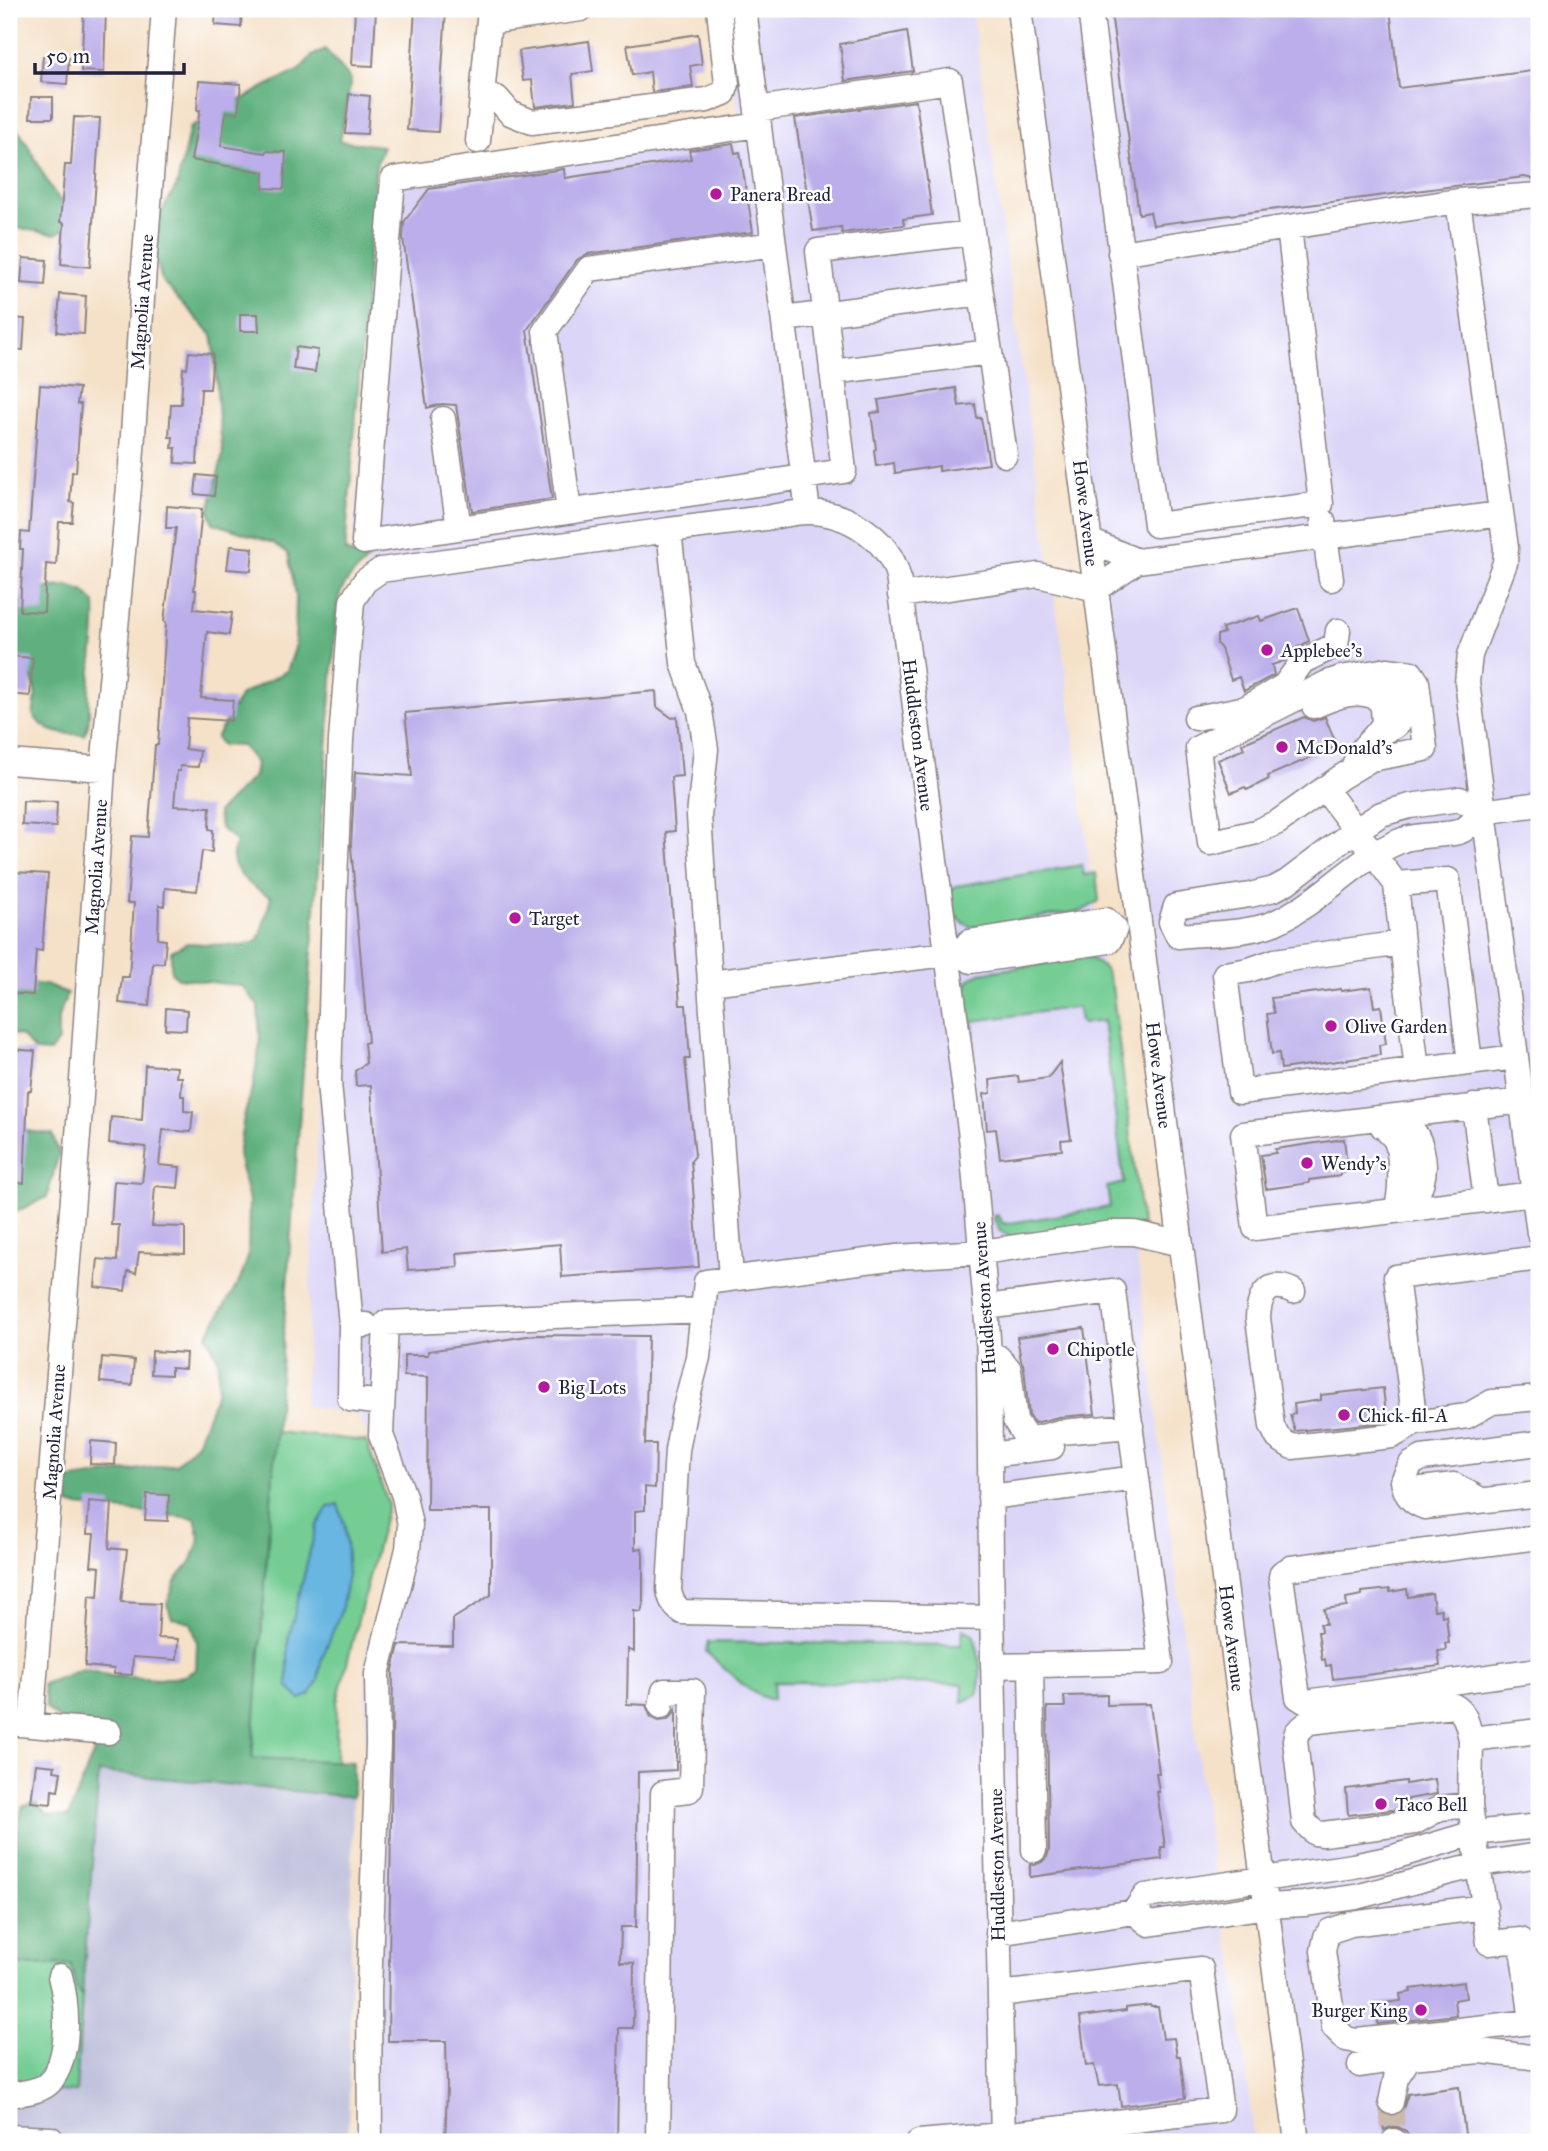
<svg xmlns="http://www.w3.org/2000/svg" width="1548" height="2151" font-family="'IM FELL Great Primer',serif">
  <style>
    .built { fill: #dbd6f7 }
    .industrial { fill: #c1c2dd }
    .green { fill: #74cd94; stroke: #4b7868; stroke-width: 2 }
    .forest { fill: #5fb07e; stroke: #40695c; stroke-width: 2 }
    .water { fill: #67b6e1; stroke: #446c8e; stroke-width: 2 }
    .building { fill: #bbaeea }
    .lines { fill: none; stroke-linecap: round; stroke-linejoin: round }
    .minor-tunnel { stroke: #cbbbac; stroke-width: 24; stroke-dasharray: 24 12; stroke-linecap: butt }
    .minor-casing { stroke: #8c8282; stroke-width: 27 }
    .minor { stroke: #fff; stroke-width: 24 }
    .poi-dot { fill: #b5179e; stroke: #fff; stroke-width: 2.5 }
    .labels { text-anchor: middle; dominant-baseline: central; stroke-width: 5; stroke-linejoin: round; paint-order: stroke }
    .poi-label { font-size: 19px; fill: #22223b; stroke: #fff; text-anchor: start }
    .street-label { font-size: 19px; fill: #22223b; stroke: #fff }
  </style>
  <rect width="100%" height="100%" fill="#fff"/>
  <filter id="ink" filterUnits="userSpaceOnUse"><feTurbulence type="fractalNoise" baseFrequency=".0143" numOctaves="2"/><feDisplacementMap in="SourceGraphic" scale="14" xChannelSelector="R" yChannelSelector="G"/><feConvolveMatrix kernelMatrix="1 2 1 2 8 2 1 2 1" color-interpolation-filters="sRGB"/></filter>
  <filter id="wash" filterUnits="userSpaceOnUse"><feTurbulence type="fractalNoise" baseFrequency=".00686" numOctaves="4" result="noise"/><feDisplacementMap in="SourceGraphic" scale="28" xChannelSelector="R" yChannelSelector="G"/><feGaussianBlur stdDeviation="1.57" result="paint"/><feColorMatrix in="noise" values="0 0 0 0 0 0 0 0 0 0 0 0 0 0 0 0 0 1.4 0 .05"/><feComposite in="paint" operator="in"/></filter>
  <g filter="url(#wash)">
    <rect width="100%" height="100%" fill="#f5e1c8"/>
    <!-- built -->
    <path class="built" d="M728,9H972L1045,536L1064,657L1207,1827L1228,1946L1233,1954L1254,2142H357L367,1643L400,1518L377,1453L357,1414L304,1406L343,608L374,554L353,545L385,170L739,119L724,14Z
      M1019,9H1539V2142H1297Z"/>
    <!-- industrial -->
    <path class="industrial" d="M98,1772L353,1797L348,2142H9V2089L76,2092Z"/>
    <!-- green -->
    <path class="green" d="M1082,865L1084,875L1096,873L1099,901L1082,911L972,927C953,921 952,908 950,891L956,886Z
      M1090,957L1105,969L1112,987L1142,1225L1010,1237L1000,1231L993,1217L997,1215L1004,1224L1110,1207L1107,1187L1124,1183L1103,1021L1082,1024L1080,1022L1078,1007L973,1021L974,1036L972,1037L964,991L971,978L980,973Z
      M276,1432L366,1441L388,1503L337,1702L336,1763L252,1759Z
      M963,1629L973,1634C980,1652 983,1677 977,1695L962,1702L963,1684L774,1682L773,1700C751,1697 724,1667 706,1652L708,1642L961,1645Z
      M72,1964L76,1987L82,1996L76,2092L9,2088V1965Z"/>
    <!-- forest -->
    <path class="forest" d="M325,49L351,79L340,141L383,146L376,166L345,551L368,560C355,572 343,582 338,600L252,1758L353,1762V1797L99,1772L82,1996L76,1987L71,1964L9,1965V1923L16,1920C9,1882 15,1845 22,1807L35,1802L48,1815L68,1817L95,1749L46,1708L43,1684L83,1669L111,1676L158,1679L184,1676L196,1669L197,1642L191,1622L172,1618L167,1604L175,1581L191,1562L200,1540L195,1518L69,1505L65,1480L176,1464L197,1443L218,1389V1359L207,1335L240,1280L248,1257L249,1201L238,1155L244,1117L253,1085L260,1043L258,1006L242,986L178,978L171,972V951L187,943L242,946L259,940L271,897C256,890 235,876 233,858C232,853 235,846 236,841L220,828L218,812L254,776L256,763L242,746L222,745L216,738L241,695L287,671L295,648L296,596L288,553L273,543L213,523L209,511L223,454L219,420L214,347L212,335L162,281L154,251L156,222L177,185L190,127L274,82L298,71L312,56Z
      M9,121C26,135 38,167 50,186C57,197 65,206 71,218L67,227L56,234L9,227Z
      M68,586L83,591L95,603C97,635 91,660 89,692C88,706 92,723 84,735C60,733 48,735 33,715L36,697L32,677H14L9,682V606L17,611L21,599L50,587Z
      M9,980L51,986L67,994L58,1018V1041L50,1052L35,1051L21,1036L9,1033Z
      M9,1129L52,1134L59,1153L47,1197L9,1215Z"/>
    <!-- water -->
    <path class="water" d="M338,1504L345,1527L348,1575L341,1611L321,1661L318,1681L310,1695L300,1699L288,1687V1640L316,1527L328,1507Z"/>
    <g id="blocks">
      <!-- building -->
      <path class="building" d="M84,9H106L104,72L81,71Z
        M216,9H242L241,27L215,25Z
        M355,9L376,10L373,66L352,65Z
        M415,9H446L438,132L407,130Z
        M1146,9H1390L1399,88L1532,71L1539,73V180L1524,177L1153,225L1150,212L1139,214L1111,13Z
        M907,31L913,71L845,81L840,44Z
        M698,34L702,64L690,66L693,87L652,92L650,72L632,75L627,45Z
        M589,41L593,71L572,74L575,102L535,107L532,80L523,81L519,51Z
        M43,56L69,58L67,84L41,82Z
        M199,81L241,84L238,113L226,112L221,146L266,153V151L286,152L284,189L263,188L264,172L191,160L200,110H197Z
        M349,94L370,96L367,134L345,133Z
        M31,97H53V118H30Z
        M916,101L932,215L903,219L904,225L842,233L841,227L813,231L795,118Z
        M74,117L100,118L90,267L61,264L64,223L60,222L65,165H71Z
        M733,144L735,153L740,152L753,232L587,254L577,260L527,330L552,499L472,511L456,405L442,404L427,408L403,238L404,222L429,189L564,169L565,178L691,159L689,150Z
        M23,258L47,260L45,285L21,283Z
        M60,294L86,296L84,334L57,332Z
        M240,314H258L259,331H240Z
        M9,318L25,319L23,350L9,349Z
        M296,347L318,350L315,372L293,369Z
        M189,352L213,354L210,389H201L197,464L175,463L176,448H172L173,437H169L171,404H181L183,368L187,369Z
        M40,385L79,388L77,404H81L76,472H72L70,502L74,503L72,522H59L56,565L46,564L44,612L20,611L23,549H20L21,532L29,533Z
        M956,388L959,406L975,404L977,418H981L989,464L939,471V466L895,473L894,463L876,466L874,450L876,449L871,413L880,412L878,400Z
        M197,475L216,477L214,496L195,494Z
        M167,506L202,509L194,590H196L194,609L232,613L229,635L207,632L201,698L233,700L231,721L187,718L185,749L200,751L198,767L180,766V771H177L174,806L210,807L209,829L213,830L212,852L202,851L197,891L165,888L164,906L159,905L158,939L166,940L164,963H153L149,1006L119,1003L122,977H129L134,903H127L132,836L148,837L155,745H158L166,622L164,621L176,528H166Z
        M230,546L253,548L251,571L227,569Z
        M1298,608L1309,641L1296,648L1284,661L1272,665L1274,675L1244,691L1239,677L1231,680L1221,649L1217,644V635L1224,633L1222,628L1259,616L1261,621Z
        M9,656L33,658L30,696L9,694Z
        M656,691L657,707L672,718L677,717L682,776L671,777L675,831L666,832L680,1005H686L690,1059H685L695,1156L691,1161L699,1267L562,1277L560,1244L457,1253L458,1267L408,1270L406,1249L382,1252L371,1085L356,1086L355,1071L366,1063L364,1043L368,1042L351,846L355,772L412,776L405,713Z
        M1304,717L1313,721L1325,717L1337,746L1268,776L1269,779L1247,790L1245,787L1231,793L1218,760L1244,749L1242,744Z
        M23,801L57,802L56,827L22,825Z
        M14,872L48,874L42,951L36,950L33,995L9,993V922H12Z
        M1371,987L1374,1007L1381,1006L1386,1044L1379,1045L1380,1055L1281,1069L1279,1053L1272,1054L1267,1014L1274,1013L1271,998L1341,989V991Z
        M166,1008L187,1010L186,1030L165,1029Z
        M9,1049L35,1051L31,1091H28L24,1183L9,1182Z
        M1060,1062L1071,1139L1061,1140L1062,1150L1000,1158L996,1129L987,1130L984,1094L991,1093L990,1080L1018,1076L1019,1082L1048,1078Z
        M145,1065L177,1067L176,1077H182L181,1096H184V1111L193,1112L191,1132L163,1130L159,1165L180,1167L178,1188L155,1186L152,1226L185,1227V1254L139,1252L136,1273L128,1271L125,1291L95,1287L98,1259L117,1261L119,1225H111L114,1181L142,1183L146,1147L109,1143L111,1117L142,1120Z
        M1344,1139L1348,1172L1340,1173V1176L1309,1180V1183L1266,1189L1261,1155L1276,1153L1275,1149Z
        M1084,1328L1095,1414L1059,1417L1034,1423L1029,1415L1024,1367L1021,1360L1017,1337Z
        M534,1335L648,1336L645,1444H656L655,1488L645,1487V1510L635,1511V1549L642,1548L643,1555V1605L641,1612L634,1611V1652L628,1649L627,1704L646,1705L651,1717L659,1721L666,1720L672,1716L676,1709V1770L638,1772L636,1927H621L620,1962L634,1963L633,2028H619L617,2142H445L447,2088L446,2041H388L393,1670L399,1645L453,1646V1619L491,1595V1510H427L428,1377L404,1376V1355H428V1351Z
        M152,1351L186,1353L185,1369L171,1368V1375L151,1374Z
        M102,1357L134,1360L132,1385L100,1382Z
        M1383,1388L1387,1422L1295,1431L1290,1415L1295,1413L1294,1404L1321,1400V1395Z
        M91,1441L116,1443L115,1465L90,1464Z
        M147,1494L169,1495L168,1521L145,1520Z
        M89,1501L112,1503L109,1548L127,1550L121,1602L160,1604L158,1638L178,1639L177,1660L133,1657L132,1675L114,1674V1669L85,1666L89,1596L98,1597L100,1567L91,1566L94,1534H87Z
        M1390,1589V1592L1407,1589L1408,1597L1432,1593L1434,1610L1441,1609L1442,1616L1446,1615L1449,1643H1445L1446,1650L1438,1651L1440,1666L1333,1679L1331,1665L1326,1666L1325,1659L1322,1660L1318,1632H1321L1320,1624H1326L1324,1609L1347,1606L1346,1598L1362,1595V1592Z
        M1107,1695V1705L1150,1704L1159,1773H1156L1159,1792H1157L1165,1847H1161L1162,1859L1030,1877V1864L1035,1865L1042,1862L1047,1857L1049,1850L1047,1707H1065L1064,1696Z
        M36,1764L55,1766L54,1771L61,1772L58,1791L52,1790L51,1804L31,1802Z
        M1435,1779L1437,1794L1408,1799L1409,1808L1348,1815L1346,1789L1406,1781V1784Z
        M1464,1982L1466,1998L1454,2000L1456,2015L1378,2024L1376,2004L1401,2001L1400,1994L1411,1992L1410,1989Z
        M1150,2005L1151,2007H1158L1163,2039L1174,2038L1177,2056H1180L1185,2098L1121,2106L1118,2084L1099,2086L1094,2065L1086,2066L1080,2017L1126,2011V2008Z
        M1459,2087L1466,2142H1412L1406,2131L1398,2127H1391L1384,2130L1381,2113L1389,2117L1396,2116L1402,2112L1408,2094Z"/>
    </g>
  </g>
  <g filter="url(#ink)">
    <use href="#blocks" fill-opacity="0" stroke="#8c8282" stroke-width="2"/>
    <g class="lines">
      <!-- minor-tunnel -->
      <path class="minor-tunnel" d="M1391,2102L1394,2141"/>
      <defs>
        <path id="minor" d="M744,9L808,512
          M1019,9L1093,566L1297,2142
          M1090,9L1156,525L1321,504L1289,227
          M489,22L581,9
          M482,95L497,98L510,113L532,122L707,100L724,93L727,84L719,9
          M757,109L950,81L981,293L784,319
          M478,141L490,9
          M1458,201L1539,195
          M1120,253L1458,201L1506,548L1505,563L1470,655L1467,682L1539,1233
          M990,352L1005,455
          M832,372L990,352L981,293
          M443,419L459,528L844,471L818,251L972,233
          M569,511L545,331L589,269L774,244
          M1323,521L1331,579
          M459,528L364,542L393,179L759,125
          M1090,541L1137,561
          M900,595L1038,575L1096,589L1137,561L1501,514
          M1387,670L1411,673L1417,682L1425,749L1371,759L1341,777L1278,822L1256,832L1210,843L1198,748L1327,683L1341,678Z
          M1360,692C1379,687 1388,682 1403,697C1409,719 1396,729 1376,734
          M1314,706C1335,697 1358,687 1379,699L1383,708L1384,723C1374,742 1360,743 1353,769
          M1196,718L1246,708L1284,686L1303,661L1336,645L1338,631
          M9,762L103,769
          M1325,789L1396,884
          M1460,799L1483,812C1477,817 1470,826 1463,830C1451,837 1417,833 1400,841C1353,860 1320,903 1274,923C1247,934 1207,933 1178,936L1171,922L1176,906L1250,895L1274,889L1287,882L1349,835L1381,814L1410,806Z
          M1483,812L1539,804
          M1106,920L1115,929L1109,941L971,961L962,953L969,942Z
          M1402,943L1396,884L1448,880L1470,1063
          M710,983L699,816L706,749L700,711L683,663L669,530C701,526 733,522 765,518C779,516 794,512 808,512C847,512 888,538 898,576L972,1145L986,1307L989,1355L991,1561L1003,2142
          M1417,1070L1402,943L1275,961L1249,970L1225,974L1240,1092L1516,1057
          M1522,1101L1243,1134L1255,1228L1534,1194
          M1474,1106L1486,1200
          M1383,1127L1405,1124C1422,1134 1427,1163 1422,1181C1419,1191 1415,1198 1414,1209
          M1384,1127C1387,1131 1392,1135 1395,1139C1402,1153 1402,1197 1395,1211
          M1539,1258L1396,1277L1415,1423L1467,1416L1492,1402L1539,1398
          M731,1278L710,983L946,954
          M1293,1291C1268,1279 1259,1295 1258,1318L1272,1426L1278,1438L1292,1447L1392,1436L1415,1423
          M986,1307L1113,1291L1137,1478L990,1497
          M351,1325L329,1083L334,904L341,740L352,601L365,581L381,570L669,530
          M366,1325H351L350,1399L382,1403
          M989,1355L998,1357L1009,1369L1015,1420L1024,1435L1034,1439L1060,1432L1131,1426
          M1539,1443L1422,1458L1411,1464L1403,1481C1405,1494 1412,1503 1425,1507L1539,1494
          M990,1455L1052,1447
          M1406,1491L1454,1485L1481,1500
          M1539,1537L1291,1568L1282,1573L1281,1577L1298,1697L1306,1702L1539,1670
          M992,1618L682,1612C674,1606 670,1600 669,1589L677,1450L684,1412L698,1357L706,1282L897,1257L982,1252L1113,1233H1134L1181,1244
          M1031,1665L1034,1850
          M993,1666L1161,1662L1137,1478
          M9,1723L109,1732
          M31,1725L80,1110L103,769L131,465L144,268L164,9
          M1539,1731L1471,1739L1470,1805L1489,1943L1521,1940L1530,2006H1539
          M1470,1805L1440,1808L1415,1822L1323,1834L1315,1833L1304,1822L1295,1740L1297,1732L1309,1722L1454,1706C1466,1712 1468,1727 1471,1739
          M1485,1907L1351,1924L1330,1931L1326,1937L1323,1951L1334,2027L1346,2039L1357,2041L1532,2022L1530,2006
          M1134,1912L1145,1896L1353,1866L1387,1859L1474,1833L1539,1826
          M998,1933L1134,1912L1149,1924L1267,1906L1304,1904L1356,1897L1450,1872L1487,1863L1539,1855
          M1360,2065L1421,2056L1481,2051L1539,2058
          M9,2095C21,2093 41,2092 50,2082C71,2056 68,2006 60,1976
          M1391,2102L1396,2078L1409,2058
          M9,2137L51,2139
          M1394,2141L1395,2142
          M370,2142L369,1991L378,1744L377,1674L408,1549L410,1525L404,1496L381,1435L386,1323L703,1310
          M658,2142L663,1793L689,1790L691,1787L693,1691H664L661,1706
          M919,2142L1002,2135L1221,2110L1201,1969L1000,1994"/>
      </defs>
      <!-- minor casing -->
      <use href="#minor" class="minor-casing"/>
      <!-- minor -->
      <use href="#minor" class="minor"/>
    </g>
  </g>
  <!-- markers -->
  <g class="poi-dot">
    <circle cx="716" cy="194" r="7"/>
    <circle cx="1267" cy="650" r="7"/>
    <circle cx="1282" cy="747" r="7"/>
    <circle cx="515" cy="918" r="7"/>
    <circle cx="1331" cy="1026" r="7"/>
    <circle cx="1307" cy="1163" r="7"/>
    <circle cx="1053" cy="1349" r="7"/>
    <circle cx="544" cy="1387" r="7"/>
    <circle cx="1344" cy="1415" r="7"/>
    <circle cx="1381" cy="1804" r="7"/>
    <circle cx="1421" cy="2010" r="7"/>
  </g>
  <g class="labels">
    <!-- poi labels -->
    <g class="poi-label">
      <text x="730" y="194">Panera Bread</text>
      <text x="1281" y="650">Applebee's</text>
      <text x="1296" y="747">McDonald's</text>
      <text x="529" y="918">Target</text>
      <text x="1345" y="1026">Olive Garden</text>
      <text x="1321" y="1163">Wendy's</text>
      <text x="1067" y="1349">Chipotle</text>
      <text x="558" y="1387">Big Lots</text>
      <text x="1358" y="1415">Chick-fil-A</text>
      <text x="1395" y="1804">Taco Bell</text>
      <text x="1407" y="2010" text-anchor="end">Burger King</text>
    </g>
    <!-- street labels -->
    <g class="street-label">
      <text transform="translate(142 302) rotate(-86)">Magnolia Avenue</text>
      <text transform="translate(1086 513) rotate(83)">Howe Avenue</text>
      <text transform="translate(918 735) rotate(83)">Huddleston Avenue</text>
      <text transform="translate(96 867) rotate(-86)">Magnolia Avenue</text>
      <text transform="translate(1159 1075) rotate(83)">Howe Avenue</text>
      <text transform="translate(984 1298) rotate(-94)">Huddleston Avenue</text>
      <text transform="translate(54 1432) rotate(-86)">Magnolia Avenue</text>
      <text transform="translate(1232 1638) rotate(83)">Howe Avenue</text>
      <text transform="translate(997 1865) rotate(-91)">Huddleston Avenue</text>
    </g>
  </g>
  <!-- margin -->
  <rect width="1548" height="2151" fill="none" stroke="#fff" stroke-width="35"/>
  <!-- scale -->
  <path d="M35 63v10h149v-10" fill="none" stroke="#22223b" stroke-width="3.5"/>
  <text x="46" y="63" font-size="21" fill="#22223b" stroke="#ffffff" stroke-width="5" paint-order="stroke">50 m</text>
</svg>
